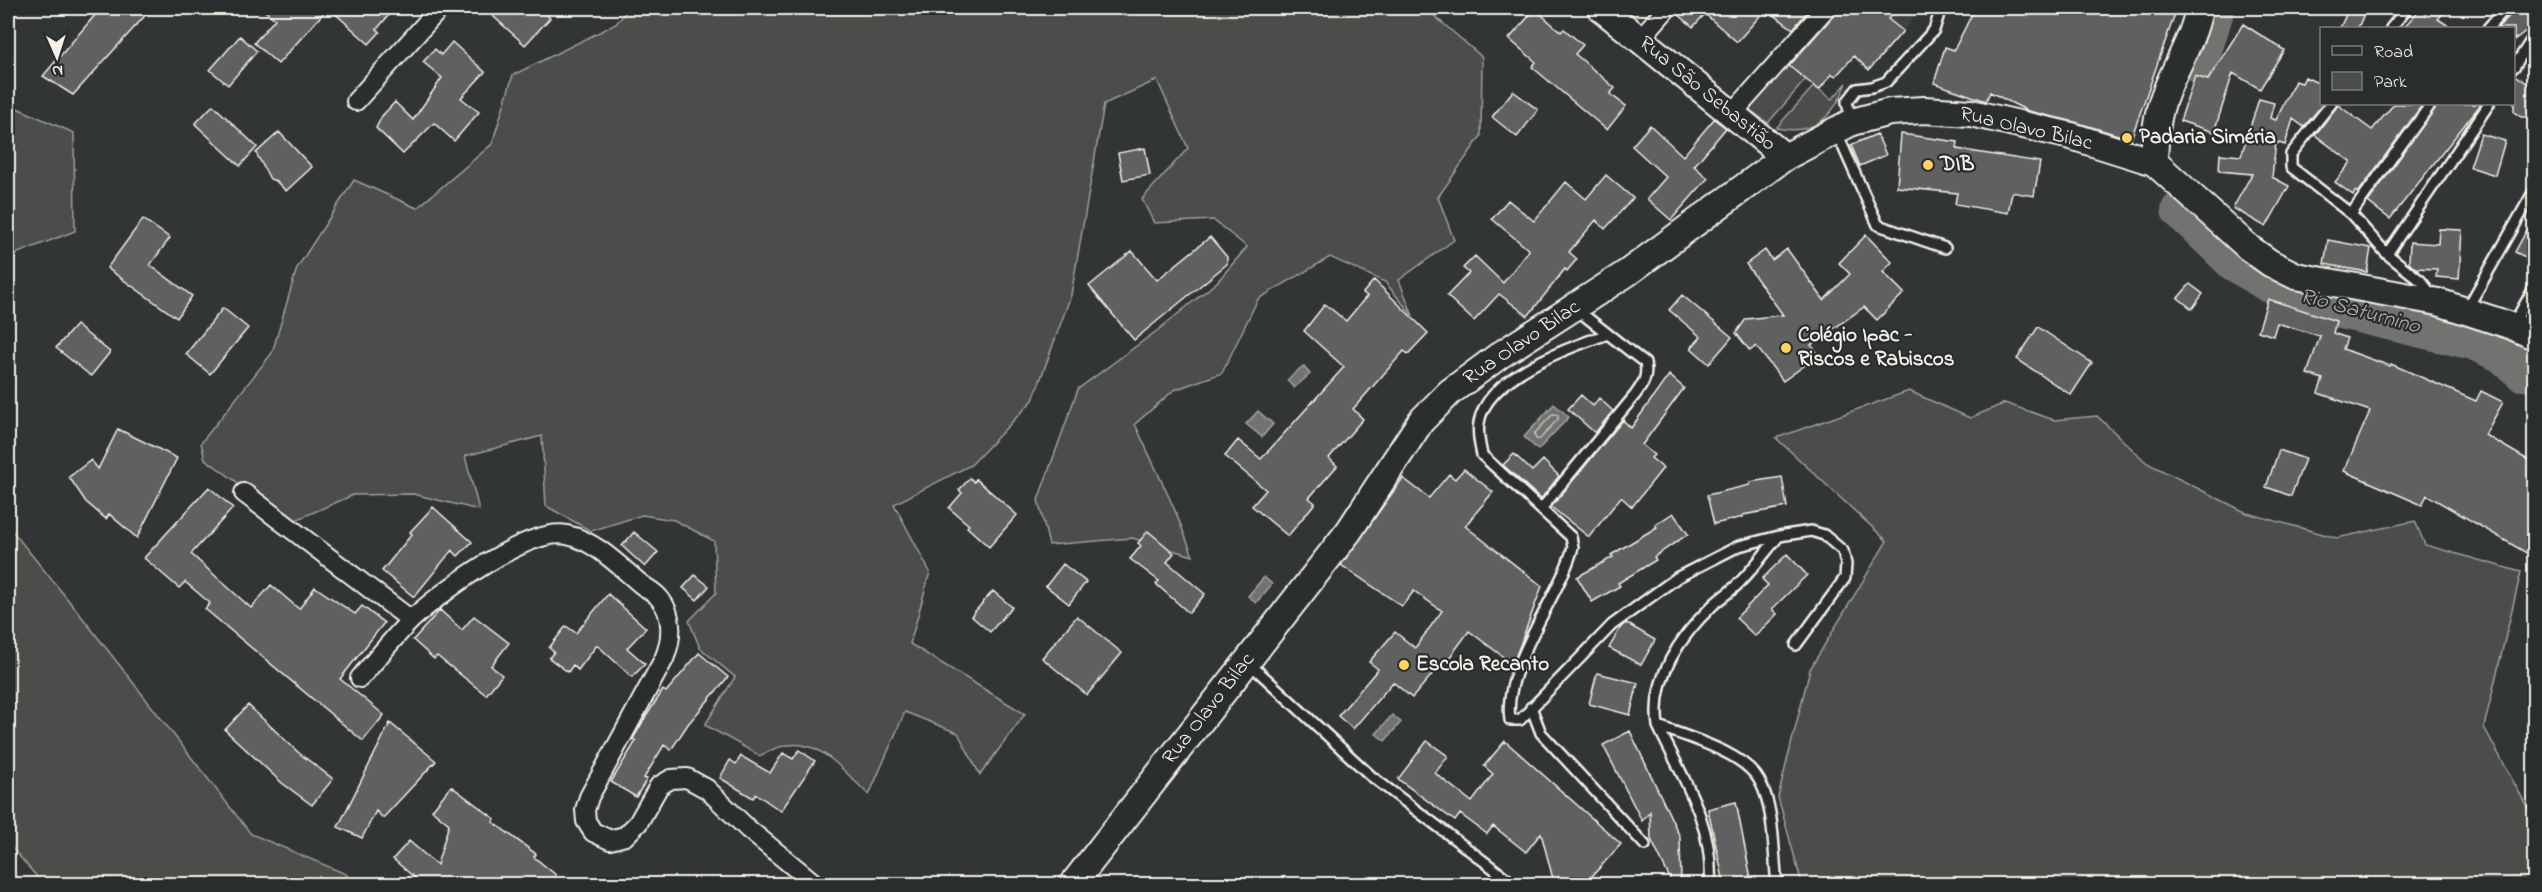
<svg xmlns="http://www.w3.org/2000/svg" width="2542" height="892" font-family="'Indie Flower',sans-serif">
  <style>
    .built { fill: #404242 }
    .green { fill: #4b4d4c; stroke: #a09f9a; stroke-width: 1.5 }
    .water { fill: #727370; stroke: #a6a5a0; stroke-width: 1.5 }
    .lines { fill: none; stroke-linecap: round; stroke-linejoin: round }
    .shore { stroke: #c0bfb8; stroke-width: 1.5 }
    .river { stroke: #727370; stroke-width: 38 }
    .building { fill: #5f605f; stroke: #f4f1e8; stroke-width: 1.5 }
    .lane-casing { stroke: #f4f1e8; stroke-width: 14 }
    .street-casing { stroke: #f4f1e8; stroke-width: 22 }
    .secondary-casing { stroke: #f4f1e8; stroke-width: 30 }
    .lane { stroke: #2a2d2e; stroke-width: 9 }
    .street { stroke: #2a2d2e; stroke-width: 18 }
    .secondary { stroke: #2a2d2e; stroke-width: 26 }
    .poi-dot { fill: #ffd166; stroke: #2a2d2e; stroke-width: 2 }
    .labels { text-anchor: middle; dominant-baseline: central; stroke-width: 4.5; stroke-linejoin: round; paint-order: stroke }
    .street-label { font-size: 21px; fill: #f4f1e8; stroke: #2a2d2e }
    .poi-label { font-size: 21px; font-weight: bold; fill: #f4f1e8; stroke: #2a2d2e; text-anchor: start }
    .water-label { font-size: 22px; font-style: italic; fill: #b3b2ac; stroke: #2a2d2e }
  </style>
  <rect width="100%" height="100%" fill="#323535"/>
  <filter id="ink" filterUnits="userSpaceOnUse"><feTurbulence type="fractalNoise" baseFrequency=".0167" numOctaves="2"/><feDisplacementMap in="SourceGraphic" scale="12" xChannelSelector="R" yChannelSelector="G"/><feConvolveMatrix kernelMatrix="1 2 1 2 8 2 1 2 1" color-interpolation-filters="sRGB"/></filter>
  <g filter="url(#ink)">
    <!-- built -->
    <path class="built" d="M1894,8H1922L1903,31L1888,19L1895,9Z"/>
    <!-- green -->
    <path class="green" d="M629,8H1425L1482,57L1481,136L1438,197L1454,240L1399,280L1413,316L1385,282L1330,257L1258,299L1222,373L1174,390L1135,424L1174,508L1193,556L1132,538L1049,545L1038,500L1078,389L1158,330L1217,282L1247,247L1213,220L1154,223L1142,199L1188,148L1157,80L1104,104L1071,295L1033,400L971,465L894,504L930,572L910,644L1025,714L980,775L958,733L905,712L869,795C834,762 810,725 760,756L705,725L735,677L700,648L689,621L716,593L714,541L674,520L642,515L591,531L546,506L542,436L465,456L479,510L413,494L353,495L296,520L258,497L205,459L201,443L272,353L297,268L354,180L417,208L492,144L513,75L616,24Z
      M1793,48L1800,53L1789,66L1806,79L1768,123L1743,105Z
      M1847,83C1833,117 1815,136 1776,128L1814,86L1832,99Z
      M8,104L74,133L75,231L8,257Z
      M1909,391L1970,418L2005,403L2054,420L2097,416L2147,463L2247,513L2337,538L2415,521L2425,545L2521,572L2484,727L2534,820V884H1802L1778,797L1810,669L1887,541L1776,438Z
      M8,500L9,527L78,612L251,834L346,874L353,884H43L8,843Z"/>
    <!-- water -->
    <path class="water" d="M1303,366L1310,374L1294,388L1287,380Z
      M1554,404L1569,417L1538,450L1524,437Z
      M1258,411L1273,424L1262,437L1246,424Z
      M1264,577L1272,584L1256,603L1248,596Z
      M1392,715L1401,722L1385,741L1376,734Z"/>
    <g class="lines">
      <!-- shore -->
      <path class="shore" d="M1553,414L1558,415V419L1540,439H1536L1534,434Z"/>
      <!-- river -->
      <path class="river" d="M2199,64L2216,8
        M2180,210L2234,262L2268,283L2320,305L2473,341L2502,354L2522,372"/>
    </g>
    <!-- building -->
    <path class="building" d="M101,8H152L73,95L43,76Z
      M261,8H328L278,64L254,43L275,19Z
      M329,8H395L377,29L380,32L369,44Z
      M484,8H539L550,18L525,45Z
      M1678,8H1803L1808,11L1793,29L1766,9L1737,42L1705,14L1693,27L1677,13Z
      M1838,8H1897L1888,19L1903,31L1869,70L1854,56L1836,76L1832,74L1819,90L1789,66L1834,15Z
      M1975,8H2177L2131,139L2075,122L2028,111L1990,92L1986,101L1934,83L1945,47L1954,50Z
      M2349,8L2364,14L2358,28H2340Z
      M2421,8H2448L2438,19L2452,28H2403Z
      M2518,8H2535V24L2514,40V28H2497Z
      M1535,9L1561,32L1564,29L1583,45L1575,54L1615,88L1610,94L1626,106L1607,130L1532,67L1536,62L1509,39Z
      M2243,24L2284,50L2260,89L2233,73L2214,132L2180,121L2195,76L2208,80Z
      M240,36L257,51L228,85L210,70Z
      M452,42L485,72L461,98L479,112L454,141L434,123L403,154L376,128L382,116L395,102L413,120L442,78L423,62L435,49L441,55Z
      M2514,74L2535,89V108L2527,117H2521L2514,112Z
      M2305,77L2322,85L2323,104L2304,127L2293,119L2285,145L2276,142L2272,177L2289,186L2266,227L2233,208L2252,174L2219,171L2220,154L2241,156L2259,99L2274,103L2270,118L2276,120L2295,81L2302,83Z
      M1513,91L1538,110L1517,137L1492,117Z
      M2394,104H2423L2358,193L2356,191L2353,195L2335,182L2351,162L2315,135L2338,105L2372,130Z
      M2438,104H2481L2390,219L2368,202Z
      M213,105L257,147L240,166L195,124Z
      M1714,119L1726,128L1694,166L1708,178L1671,220L1647,199L1666,177L1632,146L1650,125L1683,156Z
      M279,132L312,167L286,191L276,181L270,179L256,153Z
      M1877,134L1886,155L1860,166L1851,145Z
      M1901,134L1958,142L1957,149L2040,162L2034,196L2012,192L2008,213L1955,204L1957,193L1897,187Z
      M2481,134L2505,141L2495,175L2470,167Z
      M1145,148L1150,175L1123,180L1118,153Z
      M1606,175L1633,198L1605,229L1596,220L1569,252L1577,259L1567,271L1565,269L1528,316L1499,294L1474,321L1447,296L1469,273L1463,268L1475,256L1503,283L1529,250L1492,219L1508,200L1534,221L1566,182L1586,199Z
      M2535,215V262L2515,252Z
      M143,219L170,238L150,265L192,296L177,318L107,268Z
      M2439,229L2462,230L2459,279L2436,277L2437,269L2415,268L2409,262L2410,242L2438,244Z
      M1866,235L1892,262L1883,272L1904,293L1877,320L1864,307L1811,345L1819,355L1783,381L1756,346L1750,351L1736,333L1746,319L1783,315L1746,264L1765,250L1772,260L1787,249L1824,300L1850,274L1839,263Z
      M1210,237L1227,257V264L1134,340L1089,286L1132,251L1157,280Z
      M2328,240L2371,248L2367,272L2324,264Z
      M1374,280L1428,333L1408,354L1404,351L1353,409L1363,419L1329,458L1337,466L1309,498L1315,503L1288,536L1252,506L1266,490L1225,456L1238,440L1261,459L1344,367L1304,331L1325,304L1346,321L1367,296L1363,293Z
      M2190,284L2203,294L2192,309L2178,298Z
      M1682,295L1732,337L1709,364L1691,348L1701,337L1669,310Z
      M2268,299L2336,321L2333,333L2347,338L2343,349L2390,366L2391,364L2476,401L2481,391L2503,402L2485,435L2535,464V558L2427,495L2422,505L2344,471L2370,411L2318,393L2323,379L2307,374L2320,336L2277,323L2273,336L2258,331Z
      M223,308L248,328L210,374L186,354Z
      M76,325L110,352L91,376L56,348Z
      M2038,327L2092,363L2071,395L2017,359Z
      M1669,375L1684,388L1642,445L1654,455L1651,458L1663,468L1632,507L1621,497L1589,537L1551,507L1623,420L1631,428Z
      M1581,395L1593,406L1599,398L1613,411L1595,433L1568,409Z
      M118,429L177,458L137,538L109,514L106,519L86,502L69,477L91,460L98,469Z
      M2279,450L2305,459L2291,496L2266,487Z
      M1514,454L1532,471L1543,460L1559,476L1541,499L1503,465Z
      M1464,469L1493,492L1465,526L1542,586L1513,664L1469,631L1444,665L1441,664L1412,698L1393,682L1353,729L1338,716L1378,669L1369,662L1395,632L1415,648L1442,611L1414,591L1402,606L1341,565L1403,478L1429,498L1449,474L1455,479Z
      M1782,477L1787,507L1743,515V517L1714,524L1707,495L1750,485V482Z
      M970,478L974,482L976,479L1017,515L989,547L967,527L969,525L949,508L962,493L959,490Z
      M209,487L233,508L191,554L251,608L271,585L299,609L315,587L355,614L362,606L384,623L340,679L384,715L363,741L205,609L210,603L185,582L179,588L144,558Z
      M433,507L472,542L458,556L452,550L414,597L382,571L412,534L410,532Z
      M1673,513L1688,534L1654,557L1656,560L1618,583L1620,586L1592,602L1577,577L1613,557L1611,555L1657,527L1655,525Z
      M1148,531L1174,553L1167,562L1205,594L1189,613L1156,584L1159,581L1130,559L1141,546L1138,543Z
      M634,532L658,552L645,567L622,546Z
      M1787,554L1807,575L1772,609L1777,614L1755,636L1736,618L1768,585L1762,579Z
      M1063,564L1086,582L1069,604L1046,586Z
      M695,575L709,586L697,600L683,588Z
      M993,591L1012,607L990,632L971,616Z
      M608,594L646,628L627,648L645,664L632,677L597,645L578,670L573,665L568,672L549,658L554,652L549,648L566,626L576,633Z
      M440,610L462,630L474,616L509,643L491,666L502,675L486,695L437,656L434,659L413,640Z
      M1077,616L1122,653L1087,695L1042,658Z
      M1626,623L1655,640L1641,665L1609,648L1621,627Z
      M699,653L728,677L688,724L671,750L664,745L644,778L647,779L636,797L611,782L636,741L633,739L645,718L663,690L666,692Z
      M1597,673L1638,683L1630,715L1589,704Z
      M248,705L299,753L333,779L312,805L282,783L225,730Z
      M390,723L436,761L383,818L376,811L362,838L338,827Z
      M1630,731L1680,837L1681,885H1673L1651,839L1650,812L1642,821L1603,745Z
      M1427,741L1448,756L1435,773L1472,802L1493,774L1484,766L1505,741L1621,844L1584,885H1557L1553,879L1541,833L1526,852L1493,826L1487,834L1460,814L1455,821L1398,779Z
      M799,750L815,761L781,811L756,794L753,798L720,778L730,760L736,764L741,756L770,773L783,753L793,759Z
      M451,786L495,819L493,822L536,854L534,857L556,875L548,885H423L393,859L409,841L437,865L449,824L432,810Z
      M1736,802L1751,879L1724,883L1708,809Z"/>
    <g class="lines">
      <defs>
        <path id="lane" d="M61,8H64
          M2391,28L2407,8
          M2488,28L2506,8
          M2514,67L2534,36
          M2331,104L2291,154V167L2351,214L2387,254L2421,281L2433,296
          M1851,120L1847,102L1857,89L1872,87L1886,82L1934,30L1941,8
          M1836,131L1878,225L1945,248
          M2351,214L2431,104
          M2387,254L2489,104
          M2467,309L2534,191
          M2513,325L2534,288
          M1608,334C1570,347 1486,376 1479,423C1477,434 1480,445 1482,455L1571,537L1573,547C1560,597 1502,667 1510,720H1520L1612,625L1678,577L1739,546L1779,536L1811,531L1824,535L1843,551L1846,564L1845,578L1796,645
          M1541,509L1635,395C1643,384 1648,377 1645,363L1576,309
          M1248,662L1371,776L1514,884
          M1531,707L1541,733L1645,845
          M1658,726C1683,779 1714,824 1710,884
          M1777,884C1773,853 1775,807 1759,780C1743,752 1687,737 1658,726C1651,679 1679,638 1712,606C1721,597 1732,591 1740,582C1754,568 1766,551 1779,536"/>
        <path id="street" d="M1640,39L1667,8
          M356,101L440,8
          M1732,114L1826,8
          M244,493L411,620
          M360,678C377,659 393,638 411,620C440,593 527,527 567,535C596,541 620,567 642,585C648,589 656,593 660,599C674,616 672,640 664,659L589,797L585,810L586,821L593,832L610,840L625,836L638,823L659,786L671,779L687,778L707,789L748,829L815,884"/>
        <path id="secondary" d="M1601,8L1785,157
          M2154,162C2155,138 2156,116 2165,94C2176,65 2194,38 2199,8
          M1073,884L1349,531L1421,421L1450,392L1500,355L1627,273L1785,157L1852,122L1890,112L1924,110L1971,113L2071,136L2154,162L2249,248L2270,263L2296,276L2438,302L2512,326L2534,336"/>
      </defs>
      <!-- lane casing -->
      <use href="#lane" class="lane-casing"/>
      <!-- street casing -->
      <use href="#street" class="street-casing"/>
      <!-- secondary casing -->
      <use href="#secondary" class="secondary-casing"/>
      <!-- lane -->
      <use href="#lane" class="lane"/>
      <!-- street -->
      <use href="#street" class="street"/>
      <!-- secondary -->
      <use href="#secondary" class="secondary"/>
    </g>
  </g>
  <!-- markers -->
  <g class="poi-dot">
    <circle cx="2127" cy="138" r="6"/>
    <circle cx="1928" cy="165" r="6"/>
    <circle cx="1786" cy="348" r="6"/>
    <circle cx="1404" cy="665" r="6"/>
  </g>
  <g class="labels">
    <!-- street labels -->
    <g class="street-label">
      <text transform="translate(1707 94) rotate(39)">Rua São Sebastião</text>
      <text transform="translate(2026 129) rotate(13)">Rua Olavo Bilac</text>
      <text transform="translate(1522 343) rotate(-34)">Rua Olavo Bilac</text>
      <text transform="translate(1209 709) rotate(-52)">Rua Olavo Bilac</text>
    </g>
    <!-- poi labels -->
    <g class="poi-label">
      <text x="2139" y="138">Padaria Siméria</text>
      <text x="1940" y="165">DIB</text>
      <text x="1798" y="336">Colégio Ipac -<tspan x="1798" dy="24">Riscos e Rabiscos</tspan></text>
      <text x="1416" y="665">Escola Recanto</text>
    </g>
    <!-- water labels -->
    <g class="water-label">
      <text transform="translate(2360 312) rotate(15)">Rio Saturnino</text>
    </g>
  </g>
  <!-- margin -->
  <rect width="2542" height="892" fill="none" stroke="#2a2d2e" stroke-width="30"/>
  <rect x="15" y="15" width="2512" height="862" fill="none" stroke="#f4f1e8" stroke-width="2" filter="url(#ink)"/>
  <!-- legend -->
  <rect x="2320" y="27" width="195" height="78" fill="#2a2d2e" stroke="#7b7b78" stroke-width="1.5"/>
  <rect x="2332" y="46" width="30" height="9" fill="#2a2d2e" stroke="#7b7b78" stroke-width="1.5"/>
  <text x="2374" y="57" font-size="18" fill="#f4f1e8">Road</text>
  <rect x="2332" y="72" width="30" height="18" fill="#4b4d4c" stroke="#7b7b78" stroke-width="1.5"/>
  <text x="2374" y="87" font-size="18" fill="#f4f1e8">Park</text>
  <!-- north arrow -->
  <g transform="translate(57 57) rotate(177)" stroke="#2a2d2e" stroke-width="4.5" paint-order="stroke">
  <path d="M0-4.5L10 22L0 15L-10 22Z" fill="#f4f1e8"/>
  <text y="-9" font-size="16" font-weight="bold" text-anchor="middle" fill="#f4f1e8">N</text>
  </g>
</svg>
